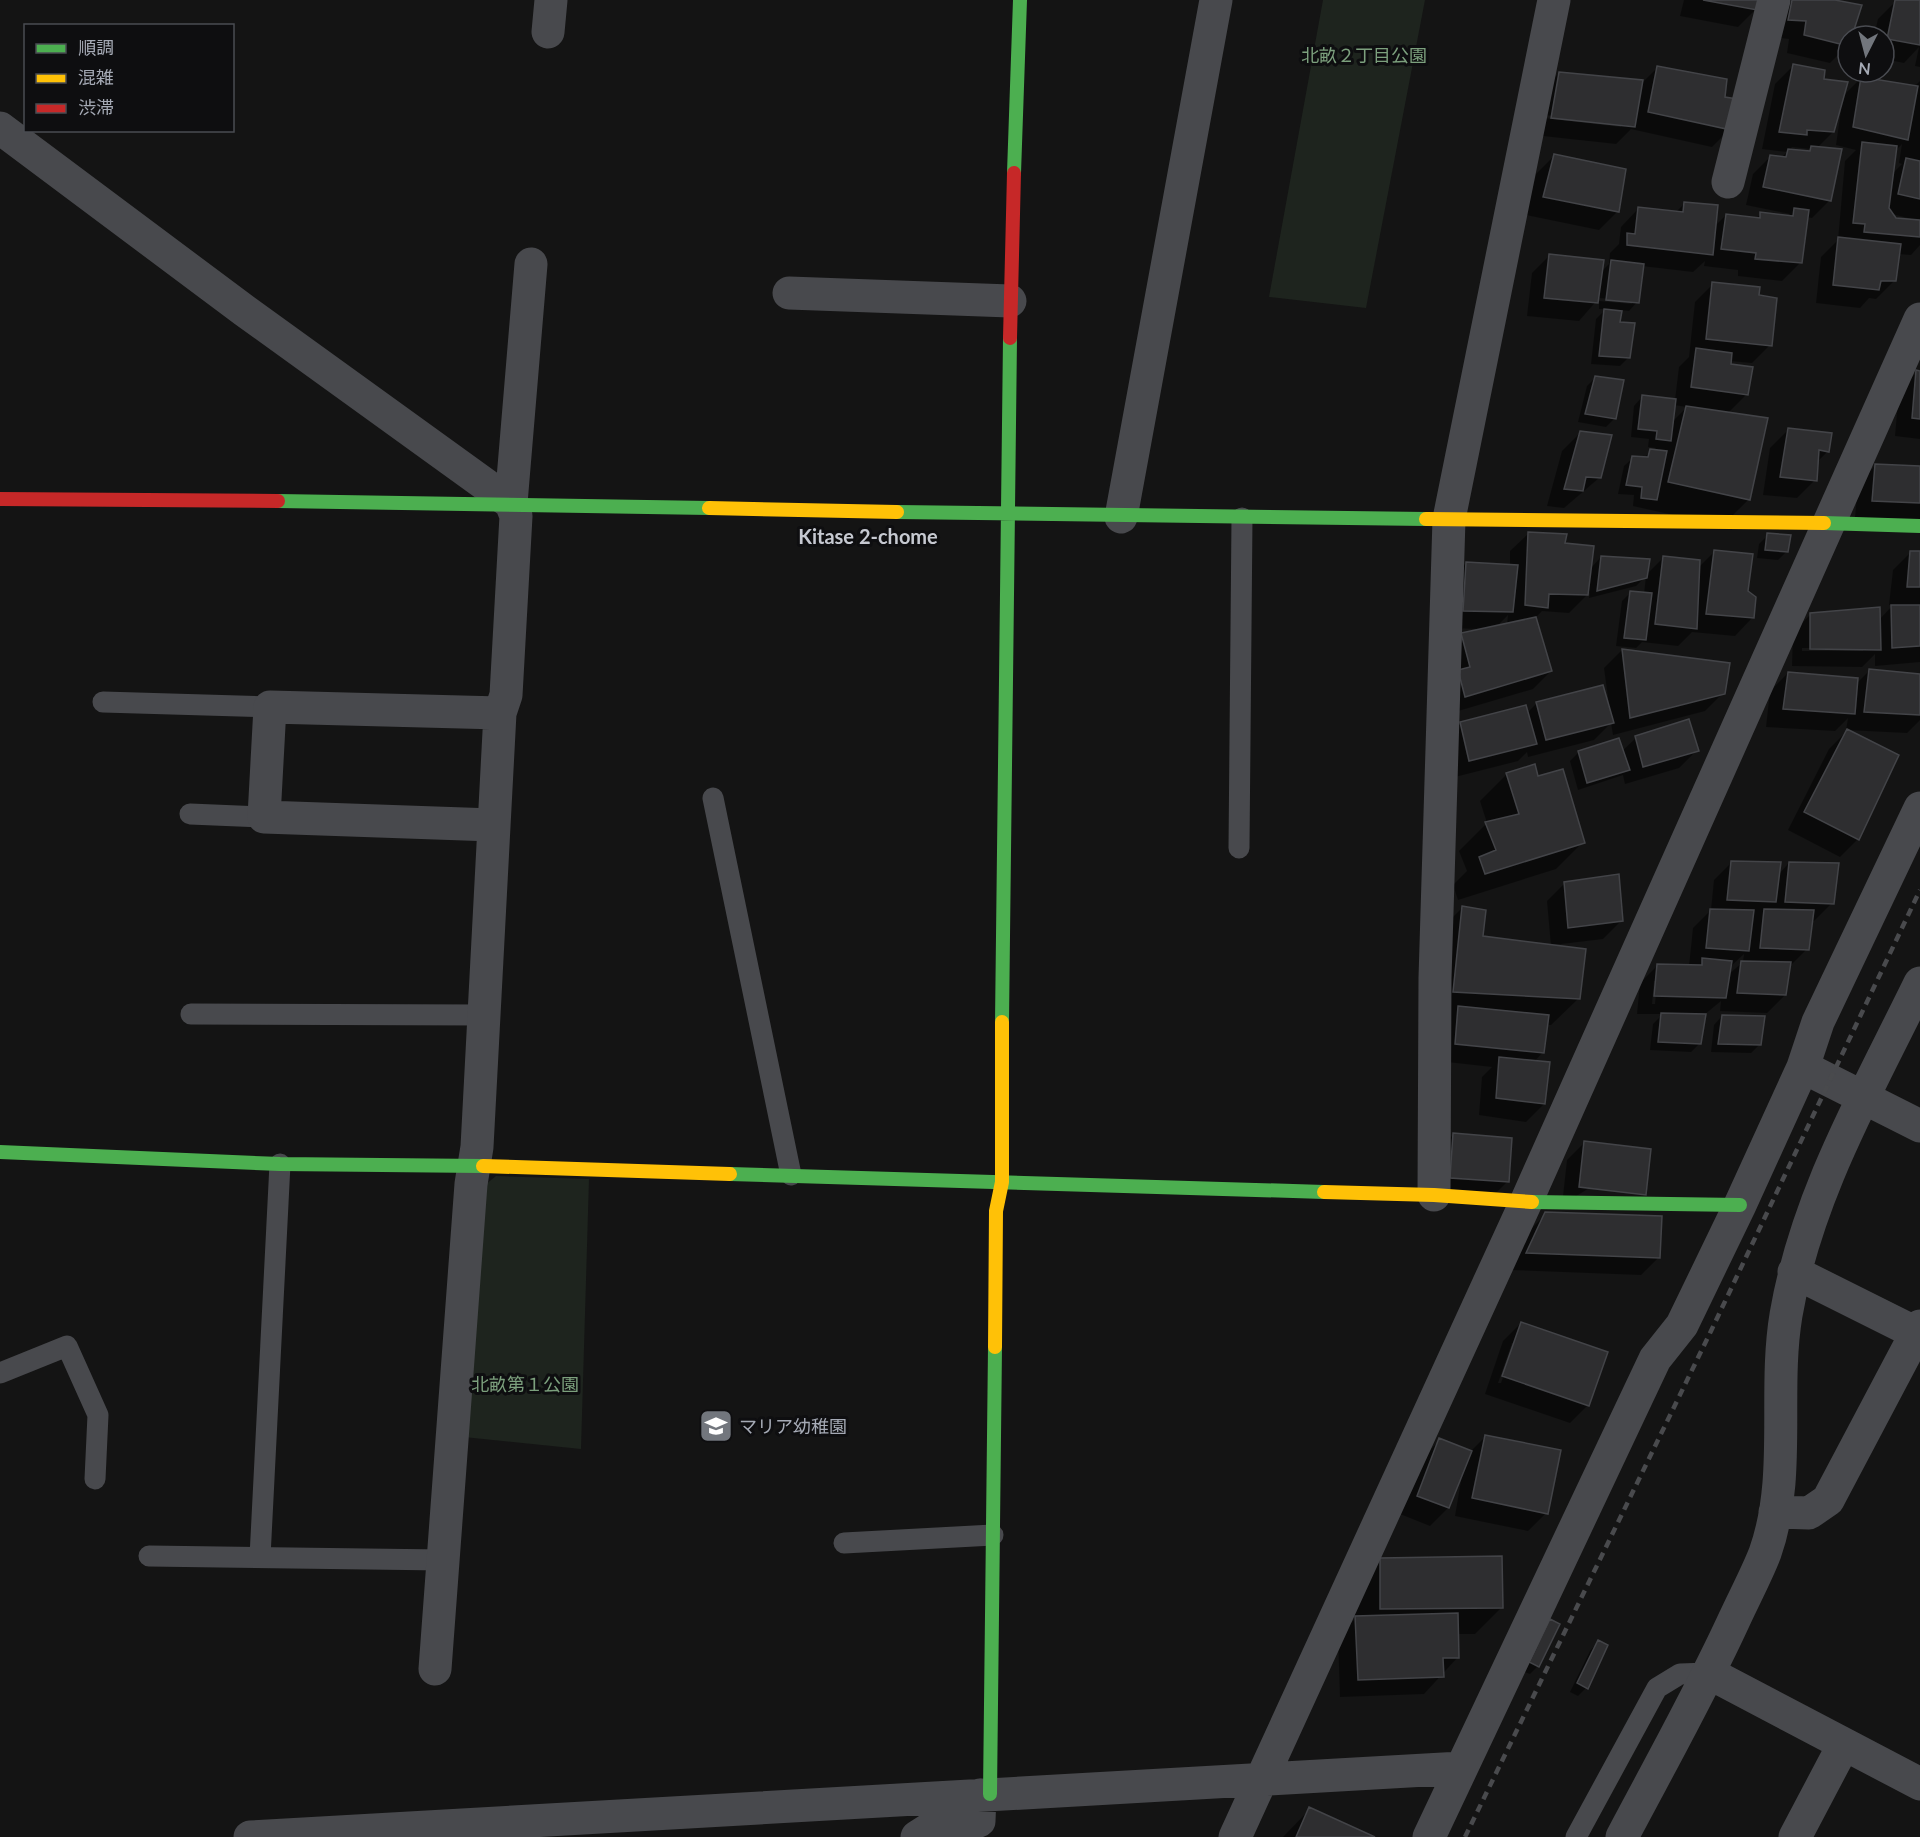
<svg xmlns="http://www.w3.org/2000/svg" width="1920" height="1837" font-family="Lato,'Noto Sans JP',sans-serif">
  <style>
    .green { fill: #1e241e }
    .shadow { fill: #0007; fill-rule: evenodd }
    .building { fill: #2e2e30; stroke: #434448; stroke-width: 1.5 }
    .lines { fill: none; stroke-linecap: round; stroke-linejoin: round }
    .lane { stroke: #48494d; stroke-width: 21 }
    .street { stroke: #48494d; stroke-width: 33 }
    .fast { stroke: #4caf50; stroke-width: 14 }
    .slow { stroke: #ffc107; stroke-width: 14 }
    .jam { stroke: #c62828; stroke-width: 14 }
    .rail { stroke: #494a4d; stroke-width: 4.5; stroke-dasharray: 8 6; stroke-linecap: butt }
    .labels { text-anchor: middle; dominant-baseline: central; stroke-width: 6; stroke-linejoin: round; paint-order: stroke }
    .park-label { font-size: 18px; fill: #7ca07d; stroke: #0e0e10 }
    .poi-label { font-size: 18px; fill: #a5aab5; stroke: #0e0e10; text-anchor: start }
    .neighbourhood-label { font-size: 20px; font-weight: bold; fill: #c6c9d1; stroke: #0e0e10 }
  </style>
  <rect width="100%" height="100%" fill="#141414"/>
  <!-- green -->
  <path class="green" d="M1323,0H1425L1366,308L1269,297Z
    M496,1176L589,1179L581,1449L464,1437L480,1189Z"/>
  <!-- shadow -->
  <path class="shadow" d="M1684,0H1758L1756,9L1738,27L1680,16Z
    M1782,0H1828L1851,36H1848V45L1830,63L1787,53L1789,39L1771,37Z
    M1920,0V67L1915,66L1919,47L1904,63L1884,59V36H1874L1878,19L1896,1Z
    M1793,66L1822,80L1842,97L1861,78L1914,87L1920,81V245L1911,255L1898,254L1894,281L1876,299L1869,298L1860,308L1816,303L1821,257L1838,240L1845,161L1856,150L1836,145L1841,110L1839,109L1833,132L1817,148L1830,200L1812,218L1806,217L1800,263L1782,281L1738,276V270L1704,266L1705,261L1693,272L1642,266L1637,302L1629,311L1620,310L1618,324L1628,358L1620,366L1591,364L1596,319L1606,309H1599V301L1632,304V301L1599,298L1579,321L1527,316L1532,273L1550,255L1601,272L1609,264L1610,253L1619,244L1621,227L1638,209L1675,213L1685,203L1714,227L1726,215L1756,219L1761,214L1787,217L1790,214L1746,205L1753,174L1771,156L1781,158L1787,152L1762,149L1775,84ZM1902,144L1899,163L1902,164L1892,174L1895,151ZM1792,147L1810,149L1807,152L1789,151ZM1892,214L1912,219L1895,220Z
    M1657,68L1724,99L1730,129L1712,147L1631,129L1616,144L1534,135L1541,91L1559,73L1640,85ZM1544,115L1621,124V127L1544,118Z
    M1554,156L1617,212L1599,230L1526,215L1536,174Z
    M1713,284L1758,297L1770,345L1752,363L1730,361L1729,365L1747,394L1728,413L1749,499L1722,526L1633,506L1634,495L1618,494L1624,466L1633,458H1643L1656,448L1648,447L1649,439L1631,437L1634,406L1642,397L1675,400L1679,367L1689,357L1695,302ZM1674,405L1687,407L1672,422Z
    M1917,372H1920V439L1895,436L1899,390Z
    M1595,378L1614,419L1606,427L1578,422L1587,386Z
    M1788,430L1828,451L1816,463L1815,480L1797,498L1763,495L1770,448Z
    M1580,433L1599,478L1564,508L1547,506L1562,451Z
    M1876,465L1920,467V520L1855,518L1858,483Z
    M1528,534L1563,544L1590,569L1601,557L1645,576L1664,557L1698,568L1714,552L1746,591L1752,618L1735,636L1692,632L1678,646L1642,642L1636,648L1616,646L1622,601L1631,592L1644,594L1646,576L1636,586L1589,598L1590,592L1569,613L1542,611L1535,618L1551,671L1533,689L1448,714L1462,634L1481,629L1445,628L1448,581L1466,563L1510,566V551ZM1508,615L1507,625L1496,627Z
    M1768,535L1787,551L1778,560L1757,558L1759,544Z
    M1911,552H1920V662L1875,666V654L1862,667L1792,666L1793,632L1811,614L1879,620L1893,605H1889L1893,570ZM1802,648H1863V651H1802Z
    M1622,650L1728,665L1723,693L1705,711L1613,735L1611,723L1594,740L1528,757L1527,752L1518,761L1451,778L1443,742L1460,724L1526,714L1537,703L1609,705L1604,668Z
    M1870,670L1920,675V720L1907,733L1846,730L1848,718L1835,731L1766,727L1770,691L1788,673L1856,684Z
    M1847,731L1858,839L1840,857L1788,830L1829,749Z
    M1636,738L1697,750L1679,768L1625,784L1623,775L1578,790L1570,761L1579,752L1622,751Z
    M1507,774L1537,778L1583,842L1556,869L1458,900L1453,885L1467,871L1459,851L1487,823L1480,801Z
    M1732,862L1778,875L1789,863L1832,903L1814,921H1811L1807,949L1788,968L1785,995L1767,1013L1720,1011L1721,1001L1704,1015L1700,1043L1691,1052L1650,1050L1653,1024L1663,1014H1637L1640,983L1658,965L1689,966L1693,928L1711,910L1714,880ZM1744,954L1743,962L1728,975L1729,968ZM1654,981H1657L1655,1004H1652Z
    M1565,883L1621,921L1603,939L1553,945L1578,999L1551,1025H1546L1543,1052L1534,1062L1544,1104L1526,1122L1479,1115L1482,1077L1492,1067L1438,1061L1435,935L1462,908L1481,937L1551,946L1547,901Z
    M1722,1016L1760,1044L1751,1053L1711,1052L1714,1025Z
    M1453,1135L1508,1181L1490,1199L1433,1195L1435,1153Z
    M1585,1142L1650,1150L1562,1205L1567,1160Z
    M1546,1214L1659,1257L1641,1275L1510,1270L1528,1232Z
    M1521,1323L1588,1405L1570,1423L1485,1394L1503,1341ZM1512,1343H1515L1501,1383H1498Z
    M1486,1436L1546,1513L1528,1531L1455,1516L1463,1469L1448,1508L1430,1526L1400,1514L1422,1458L1440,1440L1470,1452Z
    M1380,1559L1502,1607L1475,1634H1457L1458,1657L1424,1694L1340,1697L1338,1635L1354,1620L1353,1586Z
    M1541,1629L1538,1666L1530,1674L1522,1671Z
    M1598,1642L1586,1688L1578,1696L1570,1692L1590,1651Z
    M1310,1809L1371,1837H1283Z"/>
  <!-- building -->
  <path class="building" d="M1703,0H1760L1757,10Z
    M1792,0H1835L1862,5L1852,36H1848V46L1804,35L1806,21L1788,20Z
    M1895,0H1920V45L1887,39Z
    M1793,64L1825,70L1824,79L1848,82L1834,132L1807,130V135L1779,132Z
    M1657,66L1727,79L1725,97L1738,99L1731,130L1648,112Z
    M1559,72L1643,80L1635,127L1551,118Z
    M1861,77L1918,86L1908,140L1853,127Z
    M1862,142L1897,146L1889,208L1896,218L1920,220V237L1864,232L1865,224L1853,223Z
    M1811,146L1842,149L1831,201L1763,187L1770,155L1786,157L1788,149L1810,151Z
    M1554,154L1626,169L1619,212L1543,197Z
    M1906,158L1920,161V199L1898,194Z
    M1684,202L1718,205L1713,255L1627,245V233L1635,234L1638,207L1683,212Z
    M1794,208L1809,210L1802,263L1755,259L1756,253L1721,249L1726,214L1760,218V212L1793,216Z
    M1838,237L1901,244L1896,281H1881L1879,290L1833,285Z
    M1549,254L1604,260L1598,303L1544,298Z
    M1611,260L1644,264L1639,303L1606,300Z
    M1712,282L1760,287L1759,295L1777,298L1772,346L1706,339Z
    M1604,309L1622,311L1620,322L1635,323L1630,358L1599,356Z
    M1696,348L1732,353L1731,364L1753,367L1748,395L1691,387Z
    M1916,370L1920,371V419L1912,418Z
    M1595,376L1624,380L1616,419L1585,414Z
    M1642,395L1676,399L1671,441L1656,439L1657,431L1638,429Z
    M1686,406L1768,418L1750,500L1668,482Z
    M1788,428L1832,433L1829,452L1819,450L1817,481L1780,477Z
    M1580,431L1612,435L1601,478L1586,477L1583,491L1564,489Z
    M1650,449L1667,451L1657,500L1641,498L1642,487L1626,485L1632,456L1648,457Z
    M1875,464L1920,466V503L1872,501Z
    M1528,532L1567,534L1565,543L1594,546L1588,595L1549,594L1548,608L1525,605Z
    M1767,533L1791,535L1788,552L1765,550Z
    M1714,550L1753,554L1748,591L1756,597L1754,618L1706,614Z
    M1910,551H1920V587H1907Z
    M1601,556L1650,559L1647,578L1597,591Z
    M1663,556L1700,560L1697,629L1655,624Z
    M1466,562L1518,565L1513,612L1463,611Z
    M1630,591L1652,593L1646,640L1624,638Z
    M1891,605H1920V646L1892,648Z
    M1880,607L1881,650L1810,649V613Z
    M1536,617L1552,671L1465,697L1458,670L1470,667L1461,633Z
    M1622,649L1730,663L1725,694L1630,718Z
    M1869,669L1920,674V715L1864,712Z
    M1788,672L1858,678L1855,714L1783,709Z
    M1603,685L1614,723L1546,740L1536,702Z
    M1526,705L1537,744L1469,761L1460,722Z
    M1689,719L1699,751L1643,767L1635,736Z
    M1847,729L1899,755L1859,840L1804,812Z
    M1619,738L1630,770L1587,783L1578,751Z
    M1535,764L1538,776L1563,769L1585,843L1485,874L1479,857L1496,850L1485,822L1519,814L1506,773Z
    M1731,861L1781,862L1776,902L1727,900Z
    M1789,862L1839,863L1834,904L1785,902Z
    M1619,874L1623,921L1568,928L1564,882Z
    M1462,906L1486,910L1483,936L1586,949L1580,999L1453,992Z
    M1710,909L1754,910L1749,951L1706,948Z
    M1764,909L1814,910L1809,950L1760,948Z
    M1702,958L1732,961L1726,998L1654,996L1657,964L1702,965Z
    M1741,961L1791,962L1786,995L1737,993Z
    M1458,1006L1549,1015L1544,1053L1455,1044Z
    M1661,1013L1706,1014L1701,1044L1658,1042Z
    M1722,1015L1765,1016L1761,1045L1718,1044Z
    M1499,1057L1550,1062L1545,1104L1496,1098Z
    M1453,1133L1512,1138L1509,1182L1450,1178Z
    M1584,1141L1651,1149L1646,1195L1579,1187Z
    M1545,1212L1662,1216L1660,1258L1526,1253Z
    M1521,1322L1608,1352L1589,1406L1502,1376Z
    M1485,1435L1561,1450L1548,1514L1472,1498Z
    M1439,1438L1472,1451L1449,1508L1417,1496Z
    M1502,1556L1503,1608L1380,1609V1558Z
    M1458,1613L1459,1658H1443L1444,1677L1358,1680L1355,1616Z
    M1550,1619L1560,1624L1539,1667L1529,1662Z
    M1598,1640L1608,1645L1588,1689L1577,1683Z
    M1309,1807L1375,1837H1296Z"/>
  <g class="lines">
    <!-- lane -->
    <path class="lane" d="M103,702L270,707
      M713,798L791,1175
      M190,814L264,817
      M1239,848L1242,518
      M191,1014L484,1015
      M0,1373L67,1346L98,1415L95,1479
      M844,1543L993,1535
      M149,1556L443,1560
      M260,1557L280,1164
      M1576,1837L1657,1688L1680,1674L1709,1673"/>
    <!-- street -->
    <path class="street" d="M548,32L551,0
      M0,128L245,311L511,503
      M1728,182L1774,0
      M789,293L1010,301
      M1121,517L1216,0
      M493,825L264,817L270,707L500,713
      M1803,1067L1920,1126
      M1434,1195L1435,978L1449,519L1554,0
      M1794,1272L1920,1335
      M1775,1512L1809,1513L1828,1500L1920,1326
      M435,1669L471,1184L477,1147L500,713L506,695L516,516L511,503L531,264
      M1709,1673L1920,1784
      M250,1837L1461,1768
      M917,1837L928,1830L979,1821L980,1795
      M1235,1837L1526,1202L1920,319
      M1429,1837L1655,1359L1682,1325L1740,1205L1803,1067L1818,1022L1920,808
      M1622,1837C1660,1765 1700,1694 1734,1620C1744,1598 1756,1576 1765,1553C1792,1477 1773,1393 1786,1315C1806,1196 1868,1090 1920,983
      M1795,1837L1844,1744"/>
    <!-- fast -->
    <path class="fast" d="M1014,173L1020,0
      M278,501L709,508
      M897,512L1426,519
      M1824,523L1920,526
      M1002,1022L1010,338
      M0,1152L280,1164L483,1166
      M730,1174L1324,1192
      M1532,1202L1740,1205
      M990,1794L995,1347"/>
    <!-- slow -->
    <path class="slow" d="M709,508L897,512
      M1426,519L1824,523
      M483,1166L730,1174
      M1324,1192L1434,1195L1532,1202
      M995,1347L996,1211L1002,1182V1022"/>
    <!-- jam -->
    <path class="jam" d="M1010,338L1014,173
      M0,499L278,501"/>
    <!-- rail -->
    <path class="rail" d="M1465,1837L1711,1331L1920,890"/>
  </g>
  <!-- icons -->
  <defs>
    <symbol id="school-square" viewBox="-11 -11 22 22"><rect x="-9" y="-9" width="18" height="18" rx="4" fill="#72767d" stroke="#0e0e10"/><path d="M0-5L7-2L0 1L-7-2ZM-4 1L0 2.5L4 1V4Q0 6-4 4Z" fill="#fff"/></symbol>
  </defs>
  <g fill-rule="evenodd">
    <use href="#school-square" x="697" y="1407" width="38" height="38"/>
  </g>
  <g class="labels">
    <!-- park labels -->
    <g class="park-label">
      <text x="1364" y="55">北畝２丁目公園</text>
      <text x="525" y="1384">北畝第１公園</text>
    </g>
    <!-- poi labels -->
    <g class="poi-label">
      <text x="739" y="1426">マリア幼稚園</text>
    </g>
    <!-- neighbourhood labels -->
    <g class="neighbourhood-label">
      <text x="868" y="536">Kitase 2-chome</text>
    </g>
  </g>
  <!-- legend -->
  <rect x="24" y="24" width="210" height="108" fill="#0e0e10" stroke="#4a4c52" stroke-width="1.5"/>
  <rect x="36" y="44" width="30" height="9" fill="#4caf50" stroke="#4a4c52" stroke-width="1.5"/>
  <text x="78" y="54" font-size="18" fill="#a5aab5">順調</text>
  <rect x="36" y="74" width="30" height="9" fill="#ffc107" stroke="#4a4c52" stroke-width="1.5"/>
  <text x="78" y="84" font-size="18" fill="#a5aab5">混雑</text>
  <rect x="36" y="104" width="30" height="9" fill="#c62828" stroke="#4a4c52" stroke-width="1.5"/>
  <text x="78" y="114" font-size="18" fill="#a5aab5">渋滞</text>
  <!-- north arrow -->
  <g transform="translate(1866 54) rotate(186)"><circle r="28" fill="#0e0e10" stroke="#4a4c52" stroke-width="1.5"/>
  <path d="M0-4.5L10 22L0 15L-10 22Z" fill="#72767d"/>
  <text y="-9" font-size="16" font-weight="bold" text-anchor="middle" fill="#a5aab5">N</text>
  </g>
</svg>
